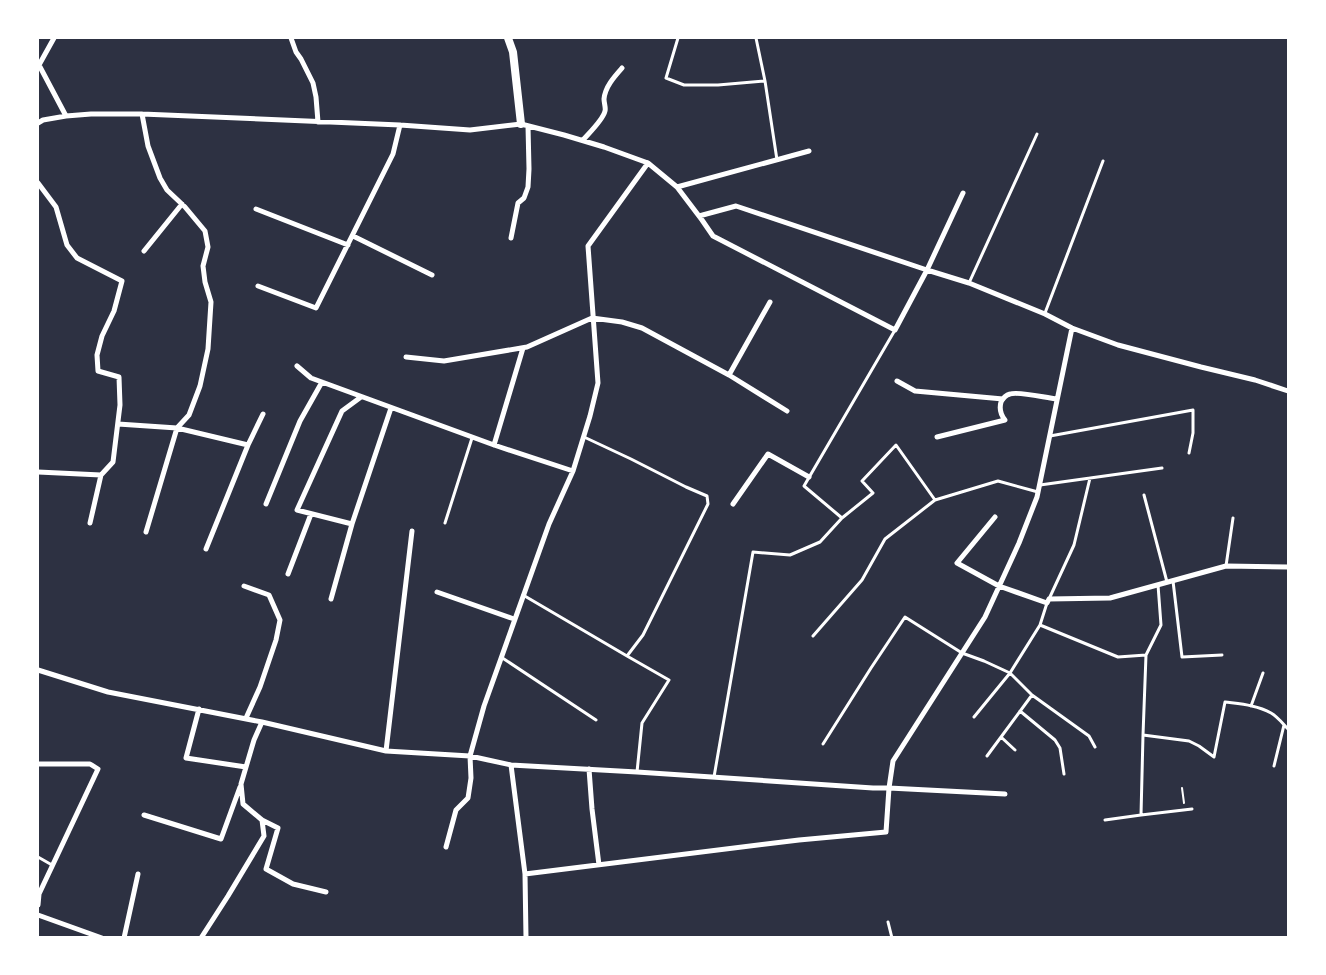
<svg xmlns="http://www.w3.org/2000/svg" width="1326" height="975" font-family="'Source Sans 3',sans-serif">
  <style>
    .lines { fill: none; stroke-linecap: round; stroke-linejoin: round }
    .path { stroke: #fff; stroke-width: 2 }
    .service { stroke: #fff; stroke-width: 3 }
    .minor { stroke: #fff; stroke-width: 5 }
    .tertiary { stroke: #fff; stroke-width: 8 }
  </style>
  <rect width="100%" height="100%" fill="#2d3142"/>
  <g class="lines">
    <!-- path -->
    <path class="path" d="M1182,788L1184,803"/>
    <!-- service -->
    <path class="service" d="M678,38L666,78L684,85H718L765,81
      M756,38L765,81L777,160
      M969,283L1037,134
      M1045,313L1103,161
      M1050,436L1193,410V433L1189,453
      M584,437L631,459L686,487L707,496L708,504L643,635L627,656L669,680L642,723L637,772
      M1040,485L1162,468
      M1144,495L1167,582
      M842,518L873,493L862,481L896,445L935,500
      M445,523L472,438
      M1226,566L1233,518
      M1173,581L1182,657L1222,655
      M523,595L627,656
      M1049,599L1074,545L1090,478
      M1040,625L1118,657L1146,655
      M813,636L862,580L885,539L935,500L998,481L1038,492
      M501,657L596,720
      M1251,706L1263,673
      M1020,711L1055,740L1060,748L1064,774
      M974,717L1010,673L1040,625L1047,603
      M1143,735L1146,655L1161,625L1158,585
      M1001,737L1015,750
      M823,744L871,668L905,617L962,653L984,661L1010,673L1032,695L1089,736L1095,747
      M987,756L1032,695
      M1274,766L1284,725
      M714,777L753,552L790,555L820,542L842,518L804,486L895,330
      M1192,809L1141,815L1143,735L1189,741L1199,746L1214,757L1225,702C1240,704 1257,705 1271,713C1278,717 1283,724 1288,729
      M1105,820L1141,815
      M38,857L52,865
      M888,922L892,938"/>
    <!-- minor -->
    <path class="minor" d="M54,38L39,65L66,116
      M291,38L296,52L301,59L313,83L316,97L318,122
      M142,114L148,146L160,178L167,190L185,207L205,231L208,247L203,266L205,282L211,302L208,349L200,386L189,415L177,428L146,532
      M38,123L43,120L66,116L91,114H142L400,125L470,130L521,124L564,135L604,147L648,163L677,187L702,220L713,236L895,330L927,270L969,283L1045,314L1072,328L1118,345L1201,367L1255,380L1288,391
      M583,140C589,133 603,120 605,111C606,108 604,103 604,99C605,87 614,77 622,68
      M38,183L56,207L67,245L77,258L122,281L114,311L102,336L97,355L98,371L119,377L120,405L113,462L101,475L38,472
      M677,187L809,151
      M256,209L348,245
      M699,216L736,206L927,270L963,193
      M353,236L432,275
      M511,238L518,203L524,198L528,187L529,169L528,126
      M144,251L182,204
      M258,286L316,308L393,154L400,125
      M406,357L444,361L527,347L592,318L622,322L642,328L729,375L787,411
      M297,366L311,378L494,445L573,471
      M729,375L770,302
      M897,381L915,391L1003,399
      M118,424L177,428L248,445
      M937,437L1005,420C1001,415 999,409 1001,402C1003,398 1006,395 1010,394C1019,391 1046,398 1057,399
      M494,445L523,348
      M266,504L300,421L322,382
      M733,504L768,454L809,477
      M995,517L957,563L999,586L1047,603L1049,599L1110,598L1226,566L1288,567
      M90,523L101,475
      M352,524L297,510L342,411L361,397
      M206,549L248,445L263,414
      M288,574L311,514
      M244,586L269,595L280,620L276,640L260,687L246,718
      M437,592L514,619
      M331,599L352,524L391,408
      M38,670L108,692L262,722L386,751L470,756L511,765L637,772L873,788H889L1005,794
      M199,709L186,758L246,767
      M386,751L412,531
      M38,764H90L98,769L39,894L38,905
      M511,765L525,874L526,938
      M589,769L592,809L599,865
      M144,815L221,839L240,787
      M262,820L278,828L266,869L293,884L326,892
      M446,847L456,810L468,798L471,778L470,756L484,706L549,524L573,471L590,416L598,383L588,246L648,163
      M525,874L799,840L886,832L889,788L893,761L985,617L1019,543L1037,497L1072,328
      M38,915L102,938
      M124,938L138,874
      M201,938L228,896L264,836L262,820L243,804L241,784L254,740L262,722"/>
    <!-- tertiary -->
    <path class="tertiary" d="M508,38L513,52L521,124"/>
  </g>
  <!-- border -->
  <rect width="1326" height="975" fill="none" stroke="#ffffff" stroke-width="78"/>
</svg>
